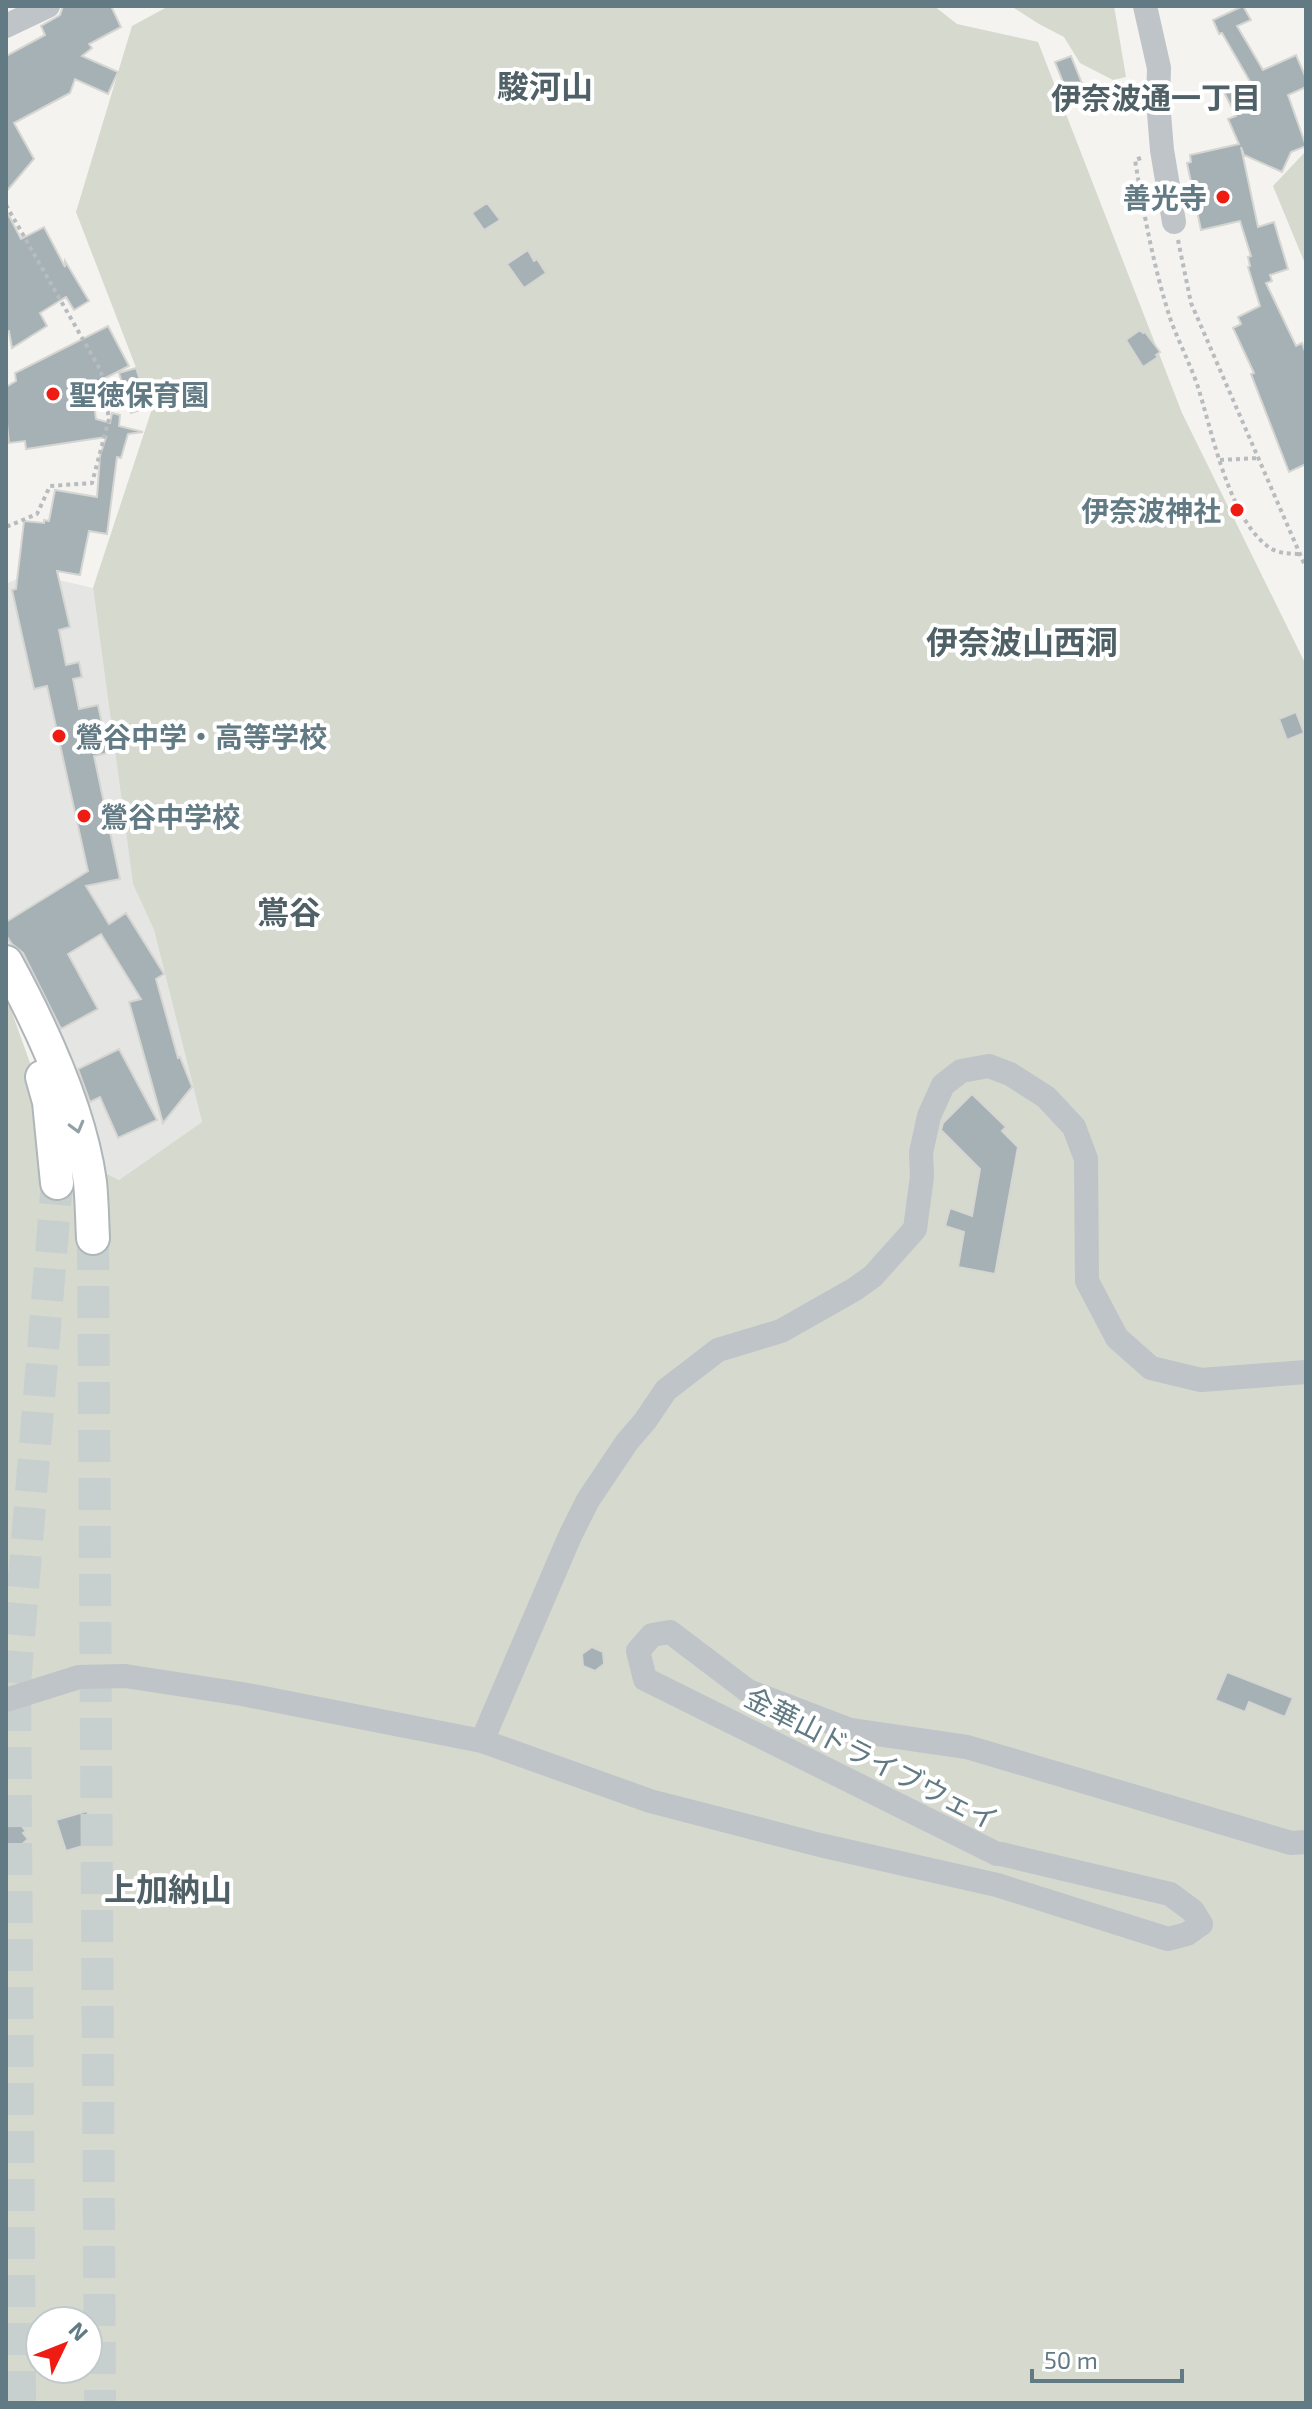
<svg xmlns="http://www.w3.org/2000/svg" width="1312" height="2409" font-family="'Exo 2','Noto Sans JP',sans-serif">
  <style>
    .built { fill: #e5e5e3 }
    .green { fill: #d5d9ce; fill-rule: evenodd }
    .building { fill: #a5b1b4; stroke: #d5d5d2; stroke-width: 2 }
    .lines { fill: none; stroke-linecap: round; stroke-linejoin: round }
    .major-tunnel { stroke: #c8cfcf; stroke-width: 32; stroke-dasharray: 32 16; stroke-linecap: butt }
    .major-casing { stroke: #afb6b9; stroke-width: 36 }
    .path { stroke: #b8bcbe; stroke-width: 4; stroke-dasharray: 4 4; stroke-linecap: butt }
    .minor { stroke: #bec4c7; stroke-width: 24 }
    .major { stroke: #fff; stroke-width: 32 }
    .oneway { stroke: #90a2a8 }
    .poi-dot { fill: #ef1c14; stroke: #fff; stroke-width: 3 }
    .labels { text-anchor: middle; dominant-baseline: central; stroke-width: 8; stroke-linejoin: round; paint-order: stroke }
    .poi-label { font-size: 28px; font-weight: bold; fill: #617a83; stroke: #fff; text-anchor: start }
    .street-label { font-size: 28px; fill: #617a83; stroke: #fff }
    .neighbourhood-label { font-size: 30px; font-weight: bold; fill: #4f6167; stroke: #fff }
    .quarter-label { font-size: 32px; font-weight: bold; fill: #4f6167; stroke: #fff }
  </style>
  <rect width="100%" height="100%" fill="#f4f3ef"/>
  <!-- built -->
  <path class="built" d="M29,573L93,588L133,884L154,930L202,1122L119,1180L100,1169L6,948V584Z"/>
  <!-- green -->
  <path class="green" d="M169,6H934L957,24L1038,42L1182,413L1306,665V2403H6V996L61,1149L119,1180L202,1122L154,930L133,884L93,588L152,409L76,212L132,26ZM40,2321H88V2369H40Z
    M1011,6H1114L1126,77L1113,80L1080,63L1064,37L1039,24Z
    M1306,151V266L1273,186Z"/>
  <!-- building -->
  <path class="building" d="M63,6H111L121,27L89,44L92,48L82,56L118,72L108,94L75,79L70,93L14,123L34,159L6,192V56L45,35L41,26L60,15Z
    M1243,6L1251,20L1237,26L1263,70L1296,55L1306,78V87L1288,95L1306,146L1291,152L1282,172L1244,155L1241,147L1258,227L1274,222L1288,269L1270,275L1272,281L1266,283L1296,346L1302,343L1306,354V464L1289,472L1251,374L1254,373L1233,328L1241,324L1238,317L1260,306L1248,267L1250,266L1248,257L1251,256L1240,221L1201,230L1187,163L1191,162L1190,155L1239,144L1228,119L1236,116L1220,84L1252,85L1222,33L1219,34L1213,20Z
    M1071,56L1085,91L1069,97L1055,62Z
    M487,203L500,220L484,230L472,213Z
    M6,210L21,239L44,227L65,267V261L89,301L74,310L66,297L40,313L47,326L12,348L9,331L6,332Z
    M528,250L534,261L537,259L546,273L524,288L507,264Z
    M108,326L129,366L91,385L96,419L110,423L112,413L120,415L119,426L143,432L128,434L121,458L117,457L107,534L89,531L80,575L57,571L70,627L59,630L66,665L79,662L82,677L73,679L79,709L98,705L108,753L94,756L120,879L86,886L109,924L126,913L164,974L156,979L178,1058L180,1057L192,1087L163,1123L129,1002L141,999L101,934L68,954L98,1009L61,1029L23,953L12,944L6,935V922L88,871L47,686L34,689L12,590L16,589L24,521L44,523V520L49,521L55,490L97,497L100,456L106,437L26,449L25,441L9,443L6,414V387L16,381L15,373Z
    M1140,330L1143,333L1145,332L1160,352L1156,355L1158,357L1143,367L1126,340Z
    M136,368L149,407L131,413L119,373Z
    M1296,712L1304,733L1287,740L1279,719Z
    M119,1049L157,1120L118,1138L100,1097L90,1102L78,1069Z
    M972,1094L1006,1127L1002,1131L1018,1147L995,1274L958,1267L964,1232L945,1226L950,1208L972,1216L980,1169L941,1130L943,1123Z
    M592,1647L603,1652L604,1664L595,1671L583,1666L582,1654Z
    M1227,1672L1293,1698L1285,1717L1249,1702L1245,1712L1215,1700Z
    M6,1808L26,1831L23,1833L28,1839L6,1858Z
    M87,1811L96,1842L66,1851L56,1820Z"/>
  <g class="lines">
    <!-- major-tunnel -->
    <path class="major-tunnel" d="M93,1238L100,2403
      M20,2403L15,1684L57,1183"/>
    <defs>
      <path id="major" d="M6,962C41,1026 80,1109 90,1182C92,1201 92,1220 93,1238
        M42,1077L49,1102L57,1183"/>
    </defs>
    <!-- major casing -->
    <use href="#major" class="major-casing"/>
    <!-- path -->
    <path class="path" d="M1141,158L1135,160C1144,215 1154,269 1171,321C1179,342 1189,362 1197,384C1212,430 1227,513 1266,545C1276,554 1287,553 1300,554
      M6,205L101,371L109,419L92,483L50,486L37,514L6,527
      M1178,240L1191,303L1306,568
      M1220,460L1259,458"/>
    <!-- minor -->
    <path class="minor" d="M1145,6L1159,68L1158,101L1162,150L1174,222
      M6,26L48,6
      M6,1700L79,1677L125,1676L242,1694L482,1741L650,1801L820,1845L997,1885L1168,1939L1187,1934L1201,1924L1193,1911L1170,1894L1001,1854H997L645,1679L638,1651L652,1635L670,1632L748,1691L850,1730L967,1747L1291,1843L1306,1842
      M482,1741L570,1536L588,1500L627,1442L645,1421L666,1390L718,1350L781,1331L855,1289L873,1276L915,1229L922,1176L921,1153L929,1116L943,1085L961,1071L989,1066L1010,1074L1046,1097L1074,1127L1086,1159L1087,1281L1117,1338L1151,1368L1201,1380L1306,1372"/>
    <!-- major -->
    <use href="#major" class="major"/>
  </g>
  <!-- one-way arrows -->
  <defs><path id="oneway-chevron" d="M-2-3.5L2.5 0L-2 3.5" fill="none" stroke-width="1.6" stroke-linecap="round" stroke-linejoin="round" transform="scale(2)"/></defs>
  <use class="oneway" href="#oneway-chevron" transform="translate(77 1127) rotate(75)"/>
  <!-- markers -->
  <g class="poi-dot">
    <circle cx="1223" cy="197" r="8"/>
    <circle cx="53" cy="394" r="8"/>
    <circle cx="1237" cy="510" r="8"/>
    <circle cx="59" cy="736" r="8"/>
    <circle cx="84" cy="816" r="8"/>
  </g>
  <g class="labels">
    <!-- poi labels -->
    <g class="poi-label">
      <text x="1207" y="197" text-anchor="end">善光寺</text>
      <text x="69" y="394">聖徳保育園</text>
      <text x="1221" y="510" text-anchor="end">伊奈波神社</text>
      <text x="75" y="736">鶯谷中学・高等学校</text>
      <text x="100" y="816">鶯谷中学校</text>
    </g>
    <!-- street labels -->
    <g class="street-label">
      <text transform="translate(872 1758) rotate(27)">金華山ドライブウェイ</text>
    </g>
    <!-- neighbourhood labels -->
    <g class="neighbourhood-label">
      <text x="1156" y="97">伊奈波通一丁目</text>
    </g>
    <!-- quarter labels -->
    <g class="quarter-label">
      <text x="545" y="85">駿河山</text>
      <text x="1022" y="641">伊奈波山西洞</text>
      <text x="289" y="911">鴬谷</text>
      <text x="168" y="1888">上加納山</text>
    </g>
  </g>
  <!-- border -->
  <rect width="1312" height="2409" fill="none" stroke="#617a83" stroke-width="16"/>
  <!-- north arrow -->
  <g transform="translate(64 2345) rotate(47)"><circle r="38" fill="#ffffff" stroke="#c0cacd" stroke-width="2"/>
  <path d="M0-6L14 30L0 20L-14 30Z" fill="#ef1c14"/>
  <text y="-12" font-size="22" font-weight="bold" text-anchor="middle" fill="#617a83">N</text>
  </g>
  <!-- scale -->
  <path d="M1032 2369v12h150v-12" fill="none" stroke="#617a83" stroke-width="4"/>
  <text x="1044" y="2369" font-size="24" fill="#617a83" stroke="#ffffff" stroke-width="6" paint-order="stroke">50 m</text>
</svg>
